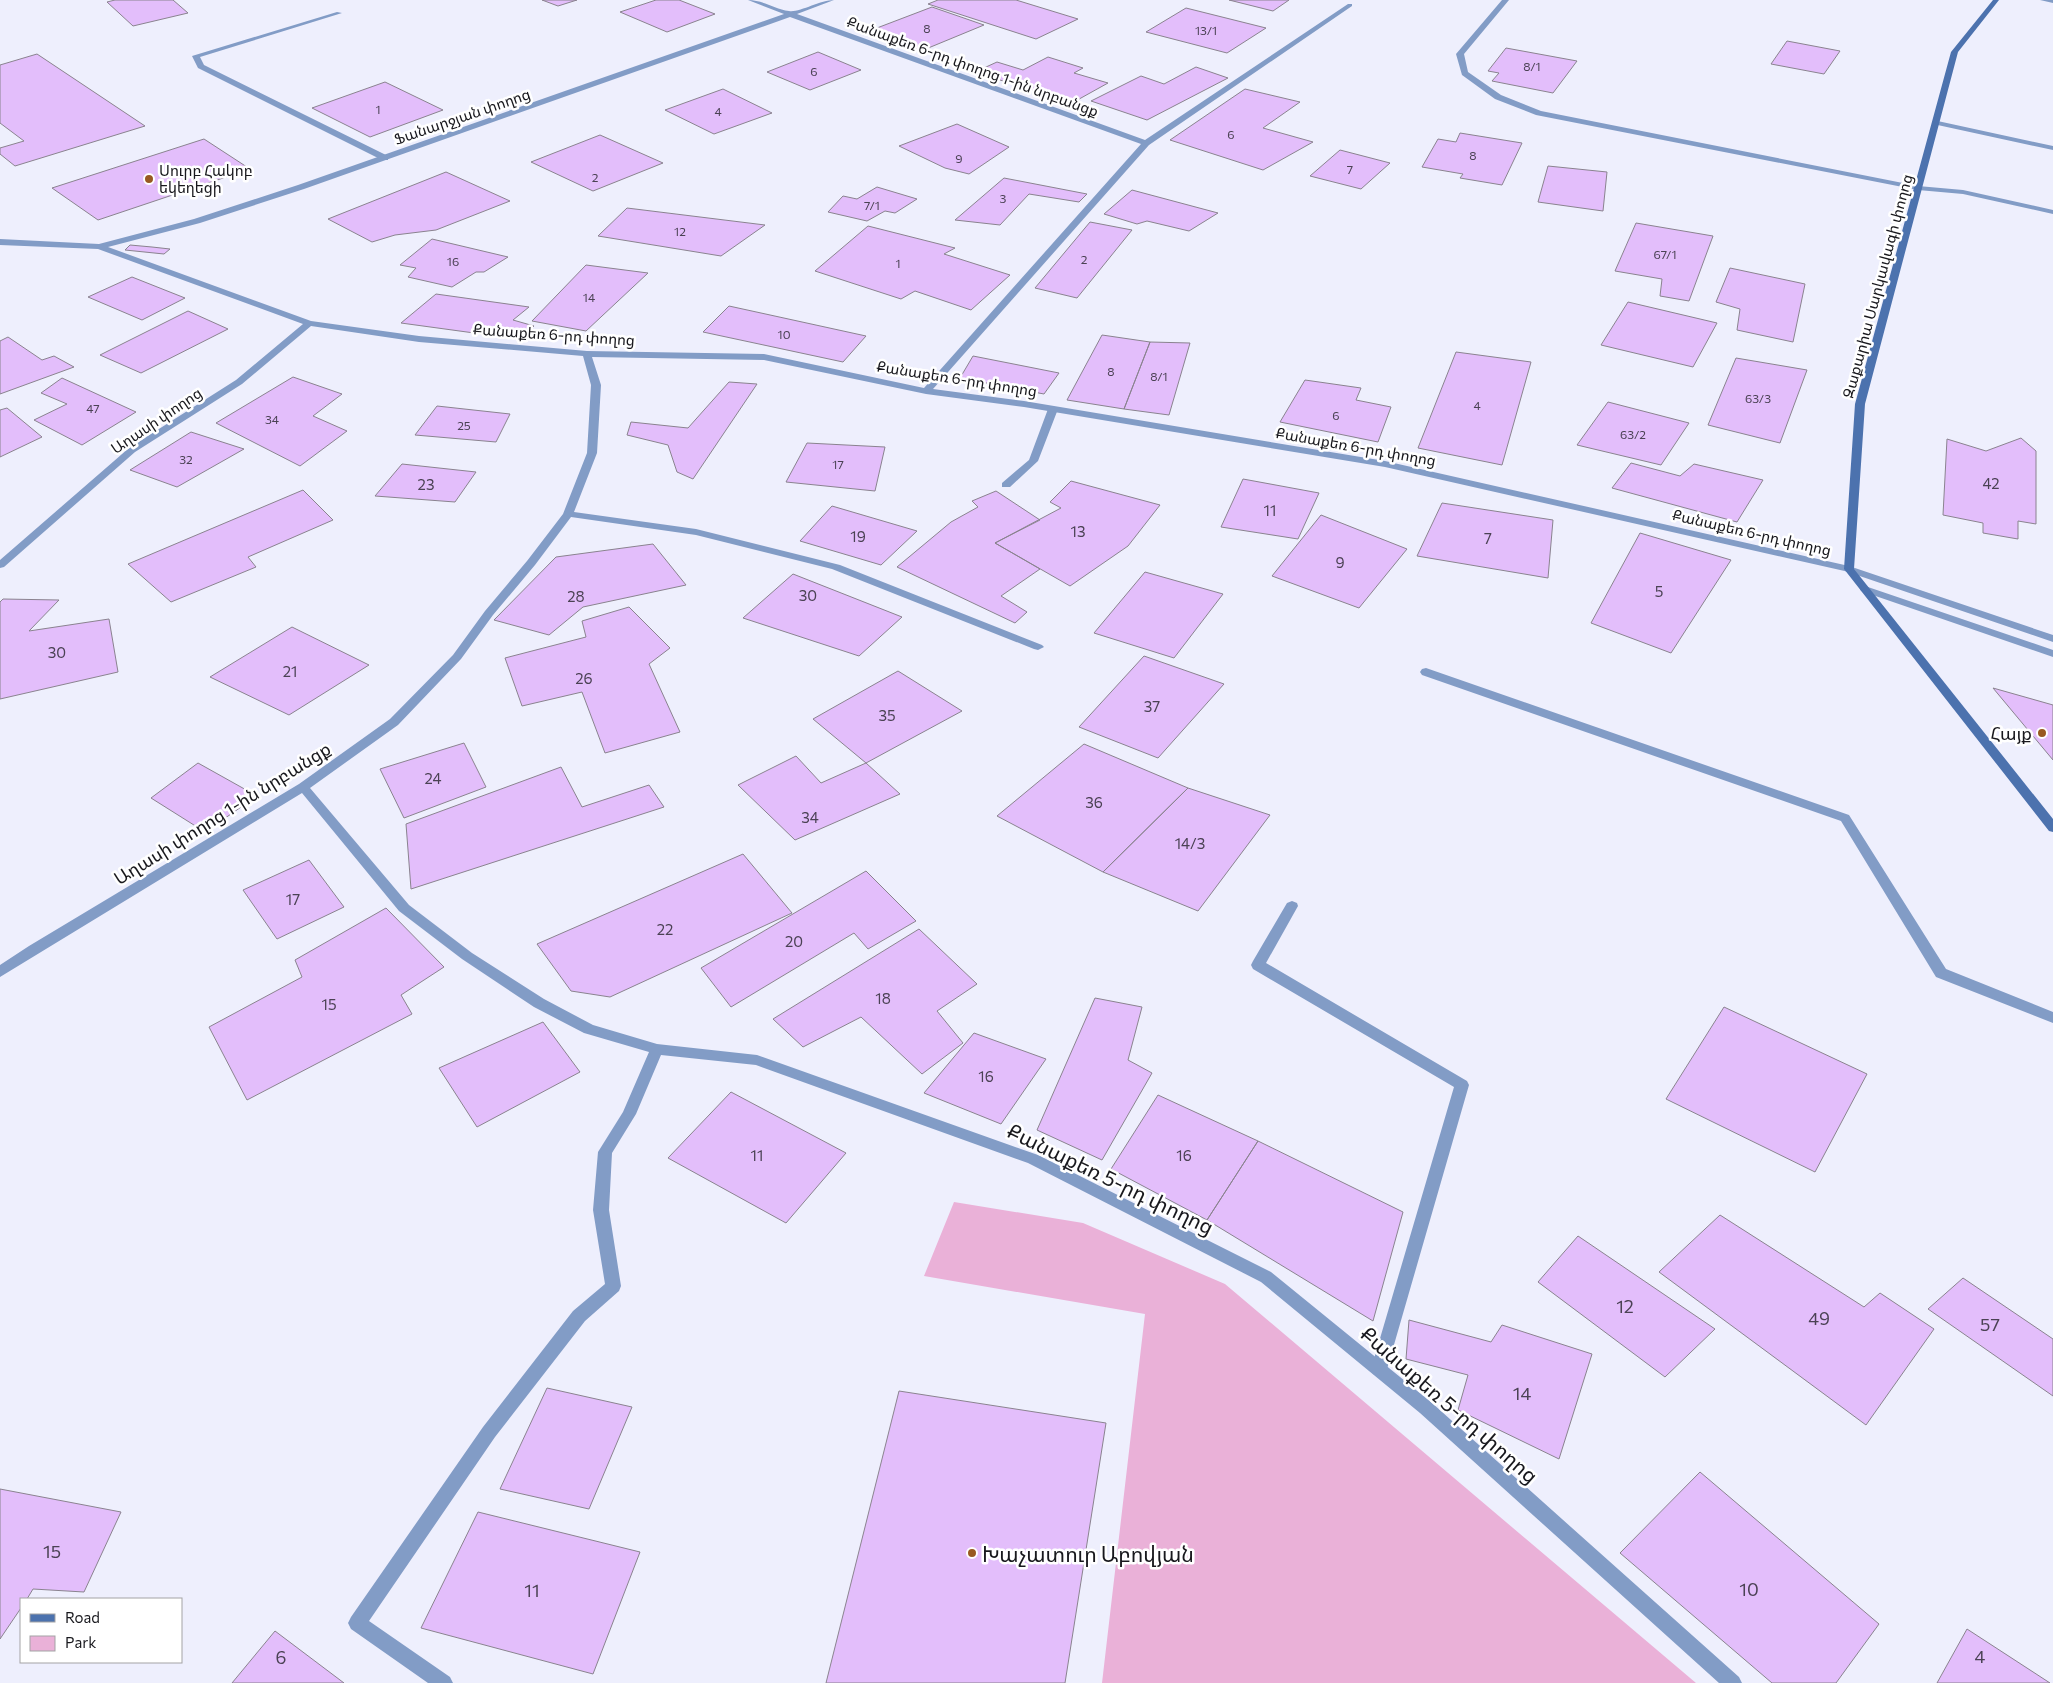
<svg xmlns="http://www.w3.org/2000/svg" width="2053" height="1683" font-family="Commissioner,'Noto Sans Armenian',sans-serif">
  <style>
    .green { fill: #eab1d8 }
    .building { fill: #e3befb; stroke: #8a838f }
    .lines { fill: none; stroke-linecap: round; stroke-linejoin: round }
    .service { fill: #829cc6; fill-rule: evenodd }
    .minor { fill: #829cc6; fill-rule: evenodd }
    .tertiary { fill: #829cc6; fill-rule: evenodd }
    .secondary { fill: #4c72ae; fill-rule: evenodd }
    .poi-dot { fill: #985921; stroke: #fff; stroke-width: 2 }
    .labels { text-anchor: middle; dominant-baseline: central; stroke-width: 5; stroke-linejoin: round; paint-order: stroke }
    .far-number-label { font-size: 12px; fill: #4b4254 }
    .far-street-label { font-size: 15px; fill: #18181d; stroke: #fff }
    .far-poi-label { font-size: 15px; fill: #18181d; stroke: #fff; text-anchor: start }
    .number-label { font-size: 15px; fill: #4b4254 }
    .poi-label { font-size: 18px; fill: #18181d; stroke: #fff; text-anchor: end }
    .street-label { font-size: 18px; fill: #18181d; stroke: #fff }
    .near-number-label { font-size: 18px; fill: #4b4254 }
    .near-street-label { font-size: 21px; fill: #18181d; stroke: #fff }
    .near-poi-label { font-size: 21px; fill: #18181d; stroke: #fff; text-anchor: start }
  </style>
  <rect width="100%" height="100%" fill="#eeeffd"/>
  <!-- green -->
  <path class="green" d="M954,1202L1083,1223L1225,1284L1696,1683H1102L1145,1314L924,1276Z"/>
  <!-- building -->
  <path class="building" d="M115,0H173L188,13L133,26L107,2Z
    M542,0H577L558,6Z
    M656,0H679L715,14L667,32L620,12Z
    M938,0H1016L1078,19L1036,39L928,4Z
    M1229,0H1289L1273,11Z
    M932,7L984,25L921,51L869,31Z
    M1186,8L1266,28L1227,53L1146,32Z
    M1787,41L1840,51L1824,74L1771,64Z
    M1506,48L1577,61L1553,93L1492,81L1499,73L1488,71Z
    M818,52L861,70L810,90L767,72Z
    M37,54L145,126L15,166L0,154V148L24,141L0,123V65Z
    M1048,57L1083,68L1074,73L1108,83L1072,103L975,72L997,62L1023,70Z
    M1196,67L1228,78L1147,120L1091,101L1141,76L1164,84Z
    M385,82L443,110L370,137L312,108Z
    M723,89L772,113L714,134L665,110Z
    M1245,89L1300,102L1263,128L1313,142L1263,170L1170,140Z
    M957,124L1009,147L969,174L945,168L899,146Z
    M1460,133L1522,143L1502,185L1460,178L1463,174L1422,167L1438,139L1456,142Z
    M600,135L663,163L593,191L531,162Z
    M204,139L250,169L98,220L52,188Z
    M1340,150L1390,163L1361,189L1310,176Z
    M1548,166L1607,172L1603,211L1538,202Z
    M446,172L510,201L436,230L395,235L372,242L328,219Z
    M1004,178L1087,194L1079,202L1029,194L1000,225L955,220Z
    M877,187L917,199L895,213L885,211L867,221L828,212L843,196L857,199Z
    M1132,190L1218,213L1189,231L1147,221L1137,224L1104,214Z
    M627,208L765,225L721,256L598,236Z
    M1090,222L1132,230L1077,298L1035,288Z
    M1636,223L1713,236L1689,301L1660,296L1662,279L1615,271Z
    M868,226L955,248L944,254L1010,275L971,310L915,291L901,299L815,271Z
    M432,239L508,257L484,272H476L452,287L408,277L416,268L400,265Z
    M130,245L152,247L170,249L164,254L125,250Z
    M586,265L648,273L586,331L532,321Z
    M1730,268L1805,284L1793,342L1737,330L1740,309L1716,302Z
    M132,277L185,298L142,320L88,297Z
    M436,294L529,307L513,320L534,326L518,339L401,323Z
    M1628,302L1717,323L1693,367L1601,345Z
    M729,306L866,336L843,362L703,332Z
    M188,311L228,329L141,373L100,355Z
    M1102,335L1150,342L1124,409L1067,400Z
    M8,337L42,360L54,356L74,367L0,394V341Z
    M1150,342L1190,343L1169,415L1124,409Z
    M1456,352L1531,362L1502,465L1418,448Z
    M973,356L1059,373L1044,394L960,378Z
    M1736,358L1807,370L1780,443L1708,425Z
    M293,377L342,394L313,416L347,431L300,466L216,423Z
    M62,378L136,412L82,445L34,420L67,404L41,393Z
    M1305,380L1361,388L1356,400L1391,407L1378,442L1280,422Z
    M729,382L757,384L693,479L677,472L668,445L627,435L631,422L688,428Z
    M1608,402L1689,423L1661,465L1577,445Z
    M437,406L510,414L496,442L415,435Z
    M7,408L42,437L0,457V410Z
    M191,432L244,449L177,487L130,470Z
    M2021,438L2036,451V524L2018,521V539L1983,533V523L1943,515L1947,439L1986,451Z
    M807,443L885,447L875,491L786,482Z
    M1631,463L1680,476L1694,464L1763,480L1737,522L1612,488Z
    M402,464L476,472L455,502L375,496Z
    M1243,479L1319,493L1298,539L1221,527Z
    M1071,481L1160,505L1128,546L1070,586L995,543L1061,508L1050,502Z
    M303,490L333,520L248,557L256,567L171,602L128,564Z
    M996,491L1040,520L995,543L1040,569L1001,596L1027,612L1015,623L897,567L951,522L978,507L972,501Z
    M1442,503L1553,520L1548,578L1417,556Z
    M832,506L917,531L881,565L800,541Z
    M1321,515L1407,549L1359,608L1272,576Z
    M1640,533L1731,560L1671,653L1591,623Z
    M653,544L686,585L583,607L549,635L494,620L556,557Z
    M1145,572L1223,594L1174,658L1094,633Z
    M793,574L902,617L859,656L743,618Z
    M3,599L59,600L29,631L109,619L118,672L0,699V602Z
    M629,607L670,648L649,664L680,732L605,753L582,692L522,706L505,658L586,637L582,621Z
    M292,627L369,665L289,715L210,677Z
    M1144,656L1224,684L1158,758L1079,727Z
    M898,671L962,711L866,763L813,719Z
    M1993,688L2053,705V760Z
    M464,743L486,787L404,818L380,769Z
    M1084,744L1188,788L1103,872L997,816Z
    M796,756L821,783L866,763L900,794L795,840L738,785Z
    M198,763L257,796L205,832L151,798Z
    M561,767L582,807L649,785L664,807L411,889L406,824Z
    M1188,788L1270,815L1198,911L1103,872Z
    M743,854L792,913L610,997L571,991L537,944Z
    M309,860L344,907L277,939L243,890Z
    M866,871L916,921L868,949L854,933L731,1007L701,968Z
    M386,908L444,967L401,995L412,1014L247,1100L209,1027L302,977L295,960Z
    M919,929L977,984L937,1011L963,1043L922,1074L861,1017L803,1047L773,1019Z
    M1095,998L1142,1007L1128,1060L1152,1073L1102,1160L1037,1130Z
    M1724,1007L1867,1074L1815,1172L1666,1099Z
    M543,1022L580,1072L477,1127L439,1068Z
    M974,1033L1046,1059L1001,1124L924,1093Z
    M731,1092L846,1153L786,1223L668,1158Z
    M1158,1095L1258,1141L1207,1220L1111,1169Z
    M1258,1141L1403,1212L1373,1321L1207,1220Z
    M1720,1215L1864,1307L1880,1293L1934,1329L1866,1425L1659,1272Z
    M1578,1236L1715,1329L1665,1377L1538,1282Z
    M1963,1278L2053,1339V1396L1928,1309Z
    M1409,1320L1491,1342L1502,1325L1592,1354L1559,1459L1458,1410L1468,1375L1406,1359Z
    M547,1388L632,1407L589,1509L500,1489Z
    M899,1391L1106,1423L1065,1683H826Z
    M1700,1472L1879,1624L1836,1683H1772L1620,1553Z
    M0,1489L121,1512L84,1592L33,1589L27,1599H21V1608L0,1639Z
    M478,1512L640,1552L593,1674L421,1628Z
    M1967,1629L2050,1683H1937Z
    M275,1631L344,1683H232Z"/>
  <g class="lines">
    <!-- service -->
    <path class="service" d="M1502,0H1509L1464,54L1468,72L1501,95L1541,111L1918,186L1963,190L2053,210V214L1963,194L1918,190L1536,115L1495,99L1462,75L1456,54Z
      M337,12L342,13L200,57L204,65L388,156V160H382L198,68L192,56Z
      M1933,120L2053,146V150L1933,124Z
      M1053,406L1058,409L1038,461L1010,487H1002V483L1029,460L1048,409Z
      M1426,668L1849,815L1946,969L2053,1012V1023L1936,977L1841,821L1422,675L1420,672L1422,669Z
      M1292,901L1297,903L1298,906L1266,963L1467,1081L1469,1085L1387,1369L1385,1374L1379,1376L1373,1374L1371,1369L1454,1087L1253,969L1251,965L1253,961L1287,903Z"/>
    <!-- minor -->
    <path class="minor" d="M748,0C763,0 774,9 789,11C799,13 820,0 834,0L797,14L1145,140L1348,4H1352V6L1149,145L933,389L1024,401L1385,461L1849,566L1854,569L1849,572L1385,467L1024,407L926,394L764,360L592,357L601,385L597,453L574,512L696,529L840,565L1042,645L1044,647L1038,650L1034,649L832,569L696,535L571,517L535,565L493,615L461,659L398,725L310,788L409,905L472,953L544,999L593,1025L657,1044L757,1055L1038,1155L1271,1272L1432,1403L1739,1677L1742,1683H1719L1420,1413L1261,1282L1028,1163L756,1065L661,1055L636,1114L612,1153L609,1210L621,1286L619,1291L585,1321L495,1437L369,1621L450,1677L453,1683H428L351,1629L348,1623L351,1617L483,1427L573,1311L605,1284L593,1210L598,1152L623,1112L649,1052L584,1033L534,1007L462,959L399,911L302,793L0,977V965L29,946L299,784L390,719L453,655L485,611L527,561L563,514L587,453L591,385L583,356L419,342L311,326L242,384L135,452L4,567L0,568V560L129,448L236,380L303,324L98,249L0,245V239L99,244L194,219L298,185L784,14ZM790,17L1141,144L924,388L764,354L587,351L419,336L311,321L108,247L200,223L304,189Z
      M2040,0H2053V3Z"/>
    <!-- tertiary -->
    <path class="tertiary" d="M1849,566L2053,635V642L1845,571L1844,569L1845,567Z
      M1865,586L2053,650V657L1861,591L1860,589Z"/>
    <!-- secondary -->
    <path class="secondary" d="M1993,0H1999L1958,52L1865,404L1854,569L2053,819V832L2049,831L1844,569L1855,404L1951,52Z"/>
  </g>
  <!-- markers -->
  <g class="poi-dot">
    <circle cx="149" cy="179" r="5"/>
    <circle cx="2042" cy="733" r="5"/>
    <circle cx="972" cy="1553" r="5"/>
  </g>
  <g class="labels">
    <!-- far-number labels -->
    <g class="far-number-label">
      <text x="927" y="28">8</text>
      <text x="1206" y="30">13/1</text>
      <text x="1532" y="66">8/1</text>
      <text x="814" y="71">6</text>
      <text x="378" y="109">1</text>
      <text x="718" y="111">4</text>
      <text x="1231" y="134">6</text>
      <text x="1473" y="155">8</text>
      <text x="959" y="158">9</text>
      <text x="1350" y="169">7</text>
      <text x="595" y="177">2</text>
      <text x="1003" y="198">3</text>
      <text x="872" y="205">7/1</text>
      <text x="680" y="231">12</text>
      <text x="1665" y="254">67/1</text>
      <text x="1084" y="259">2</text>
      <text x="453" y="261">16</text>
      <text x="898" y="263">1</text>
      <text x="589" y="297">14</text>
      <text x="784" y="334">10</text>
      <text x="1111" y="371">8</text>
      <text x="1159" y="376">8/1</text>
      <text x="1758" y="398">63/3</text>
      <text x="1477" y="405">4</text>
      <text x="93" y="408">47</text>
      <text x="1336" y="415">6</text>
      <text x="272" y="419">34</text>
      <text x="464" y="425">25</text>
      <text x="1633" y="434">63/2</text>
      <text x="186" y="459">32</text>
      <text x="838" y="464">17</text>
    </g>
    <!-- far-street labels -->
    <g class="far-street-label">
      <text transform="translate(973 66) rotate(20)">Քանաքեռ 6-րդ փողոց 1-ին նրբանցք</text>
      <text transform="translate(462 116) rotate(-19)">Ֆանարջյան փողոց</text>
      <text transform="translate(1877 286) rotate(-75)">Զաքարիա Սարկավագի փողոց</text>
      <text transform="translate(554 334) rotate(4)">Քանաքեռ 6-րդ փողոց</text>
      <text transform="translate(957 378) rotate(9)">Քանաքեռ 6-րդ փողոց</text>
      <text transform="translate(156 420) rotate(-34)">Աղասի փողոց</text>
      <text transform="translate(1356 446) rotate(10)">Քանաքեռ 6-րդ փողոց</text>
      <text transform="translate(1752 532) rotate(13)">Քանաքեռ 6-րդ փողոց</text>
    </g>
    <!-- far-poi labels -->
    <g class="far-poi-label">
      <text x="159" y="170">Սուրբ Հակոբ<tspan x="159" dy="17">եկեղեցի</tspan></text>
    </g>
    <!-- number labels -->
    <g class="number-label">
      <text x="1991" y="483">42</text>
      <text x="426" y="484">23</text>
      <text x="1270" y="510">11</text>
      <text x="1078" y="531">13</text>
      <text x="858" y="536">19</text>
      <text x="1488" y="538">7</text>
      <text x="1340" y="562">9</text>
      <text x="1659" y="591">5</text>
      <text x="808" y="595">30</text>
      <text x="576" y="596">28</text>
      <text x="57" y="652">30</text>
      <text x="290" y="671">21</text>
      <text x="584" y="678">26</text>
      <text x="1152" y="706">37</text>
      <text x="887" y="715">35</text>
      <text x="433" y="778">24</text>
      <text x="1094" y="802">36</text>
      <text x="810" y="817">34</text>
      <text x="1190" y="843">14/3</text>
      <text x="293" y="899">17</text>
      <text x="665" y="929">22</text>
      <text x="794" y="941">20</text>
      <text x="883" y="998">18</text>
      <text x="329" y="1004">15</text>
      <text x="986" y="1076">16</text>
      <text x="757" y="1155">11</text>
      <text x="1184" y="1155">16</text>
    </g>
    <!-- poi labels -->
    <g class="poi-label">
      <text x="2032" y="733">Հայք</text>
    </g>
    <!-- street labels -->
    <g class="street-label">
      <text transform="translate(222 813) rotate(-32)">Աղասի փողոց 1-ին նրբանցք</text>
    </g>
    <!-- near-number labels -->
    <g class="near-number-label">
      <text x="1625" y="1306">12</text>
      <text x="1819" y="1318">49</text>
      <text x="1990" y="1324">57</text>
      <text x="1522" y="1393">14</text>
      <text x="52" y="1551">15</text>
      <text x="1749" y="1589">10</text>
      <text x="532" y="1590">11</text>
      <text x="1980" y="1656">4</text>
      <text x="281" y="1657">6</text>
    </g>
    <!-- near-street labels -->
    <g class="near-street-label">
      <text transform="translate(1111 1178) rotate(26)">Քանաքեռ 5-րդ փողոց</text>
      <text transform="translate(1450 1404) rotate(41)">Քանաքեռ 5-րդ փողոց</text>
    </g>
    <!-- near-poi labels -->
    <g class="near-poi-label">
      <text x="982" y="1553">Խաչատուր Աբովյան</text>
    </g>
  </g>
  <!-- legend -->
  <rect x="20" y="1598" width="162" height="65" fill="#ffffff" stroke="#a3a3a5"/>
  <rect x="30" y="1614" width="25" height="8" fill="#4c72ae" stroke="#a3a3a5"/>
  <text x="65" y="1623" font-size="15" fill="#18181d">Road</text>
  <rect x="30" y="1636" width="25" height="15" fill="#eab1d8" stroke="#a3a3a5"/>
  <text x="65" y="1648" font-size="15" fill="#18181d">Park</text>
</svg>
